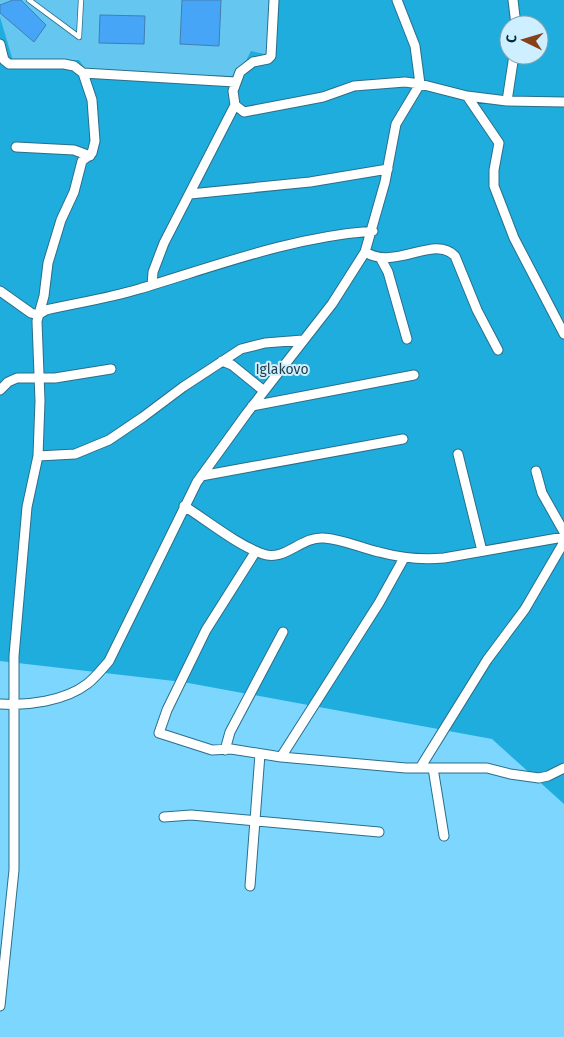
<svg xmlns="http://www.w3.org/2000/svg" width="564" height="1037" font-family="'Fira Sans',sans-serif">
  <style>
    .built { fill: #65c7f0 }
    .green { fill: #1faddd; fill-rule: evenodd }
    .building { fill: #46a5f7; stroke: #437db1 }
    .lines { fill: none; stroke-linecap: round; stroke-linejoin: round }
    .lane-casing { stroke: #2a6f8b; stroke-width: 6 }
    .street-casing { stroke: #2a6f8b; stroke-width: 11 }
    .lane { stroke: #fff; stroke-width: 4.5 }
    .street { stroke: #fff; stroke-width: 9 }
    .labels { text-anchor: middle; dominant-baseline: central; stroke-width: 4; stroke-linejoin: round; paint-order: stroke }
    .park-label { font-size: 14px; fill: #253e49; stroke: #ceefff }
  </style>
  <rect width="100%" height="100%" fill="#7cd6fd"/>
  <!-- built -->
  <path class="built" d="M0,0H271L269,55L238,76L88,72L12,61L0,17Z"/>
  <!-- green -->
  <path class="green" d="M271,0H564V804L492,739L183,682L0,661V17L13,61L79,60L88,72L238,76L251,51L269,55ZM509,25H539V55H509Z"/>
  <!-- building -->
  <path class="building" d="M13,0H21L46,25L34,42L0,13V5Z
    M182,0H221L219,46L180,44Z
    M100,15L145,16L144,44L99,43Z"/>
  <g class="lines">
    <defs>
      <path id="lane" d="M29,0L79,37
        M79,37L81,0"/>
      <path id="street" d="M274,0L271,56L268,59L253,62L240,72L233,91L235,105L244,112L323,97L354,86L405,82L420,84L415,46L397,0
        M513,0L516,25
        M0,44L4,60L9,64H64L74,66L83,73L92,100L95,141L92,153L82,161L74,192L61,220L48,263L44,296L37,321L40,401L38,456L27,507L14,656V870L0,1006
        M83,73L235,82
        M467,96L499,143L494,170V186L514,238L564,334
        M507,101L564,102
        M16,147L74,150L90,156
        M190,194L310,182L388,169
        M365,252C396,271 434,234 455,256L477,310L498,350
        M381,259L388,272L407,339
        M152,285L153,272L164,243L235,105
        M0,291L31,313L38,315L46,310C77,303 109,298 139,289C216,266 291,237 373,231
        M222,361L232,365L264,391
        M0,390L8,382L17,378H55L111,369
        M252,406L414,375
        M458,454L482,551
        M38,456L75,454L109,440L143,417L183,387L241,349L265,343L303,340
        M536,471L542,493L564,532
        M201,476L403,439
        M184,506C208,521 237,545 263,554C285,562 301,536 324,538C342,539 361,548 379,552C401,558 422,560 444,558L564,537
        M256,551L206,630L167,710L159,733L212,750L231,749L281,757L406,768H487L510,774L539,778L548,776L564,768
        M0,704C27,706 65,701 87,684C95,678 102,669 109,661L197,482L247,413L332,304L365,252L385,182L396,124L420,84L467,96L507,101L514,55
        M225,750L230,732L283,632
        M281,757L379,603L404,558
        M420,768L487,660L525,609L564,542
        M433,768L444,836
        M164,817L191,815L379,832
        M250,886L260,754"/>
    </defs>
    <!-- lane casing -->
    <use href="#lane" class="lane-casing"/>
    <!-- street casing -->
    <use href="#street" class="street-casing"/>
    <!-- lane -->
    <use href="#lane" class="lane"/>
    <!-- street -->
    <use href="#street" class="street"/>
  </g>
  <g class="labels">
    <!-- park labels -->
    <g class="park-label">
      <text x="282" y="369">Iglakovo</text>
    </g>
  </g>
  <!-- north arrow -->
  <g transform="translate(524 40) rotate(275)"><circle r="24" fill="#ceefff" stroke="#7da1b1"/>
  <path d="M0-4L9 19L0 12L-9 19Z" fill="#864118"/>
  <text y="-8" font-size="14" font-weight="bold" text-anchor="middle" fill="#042d3c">С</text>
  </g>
</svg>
